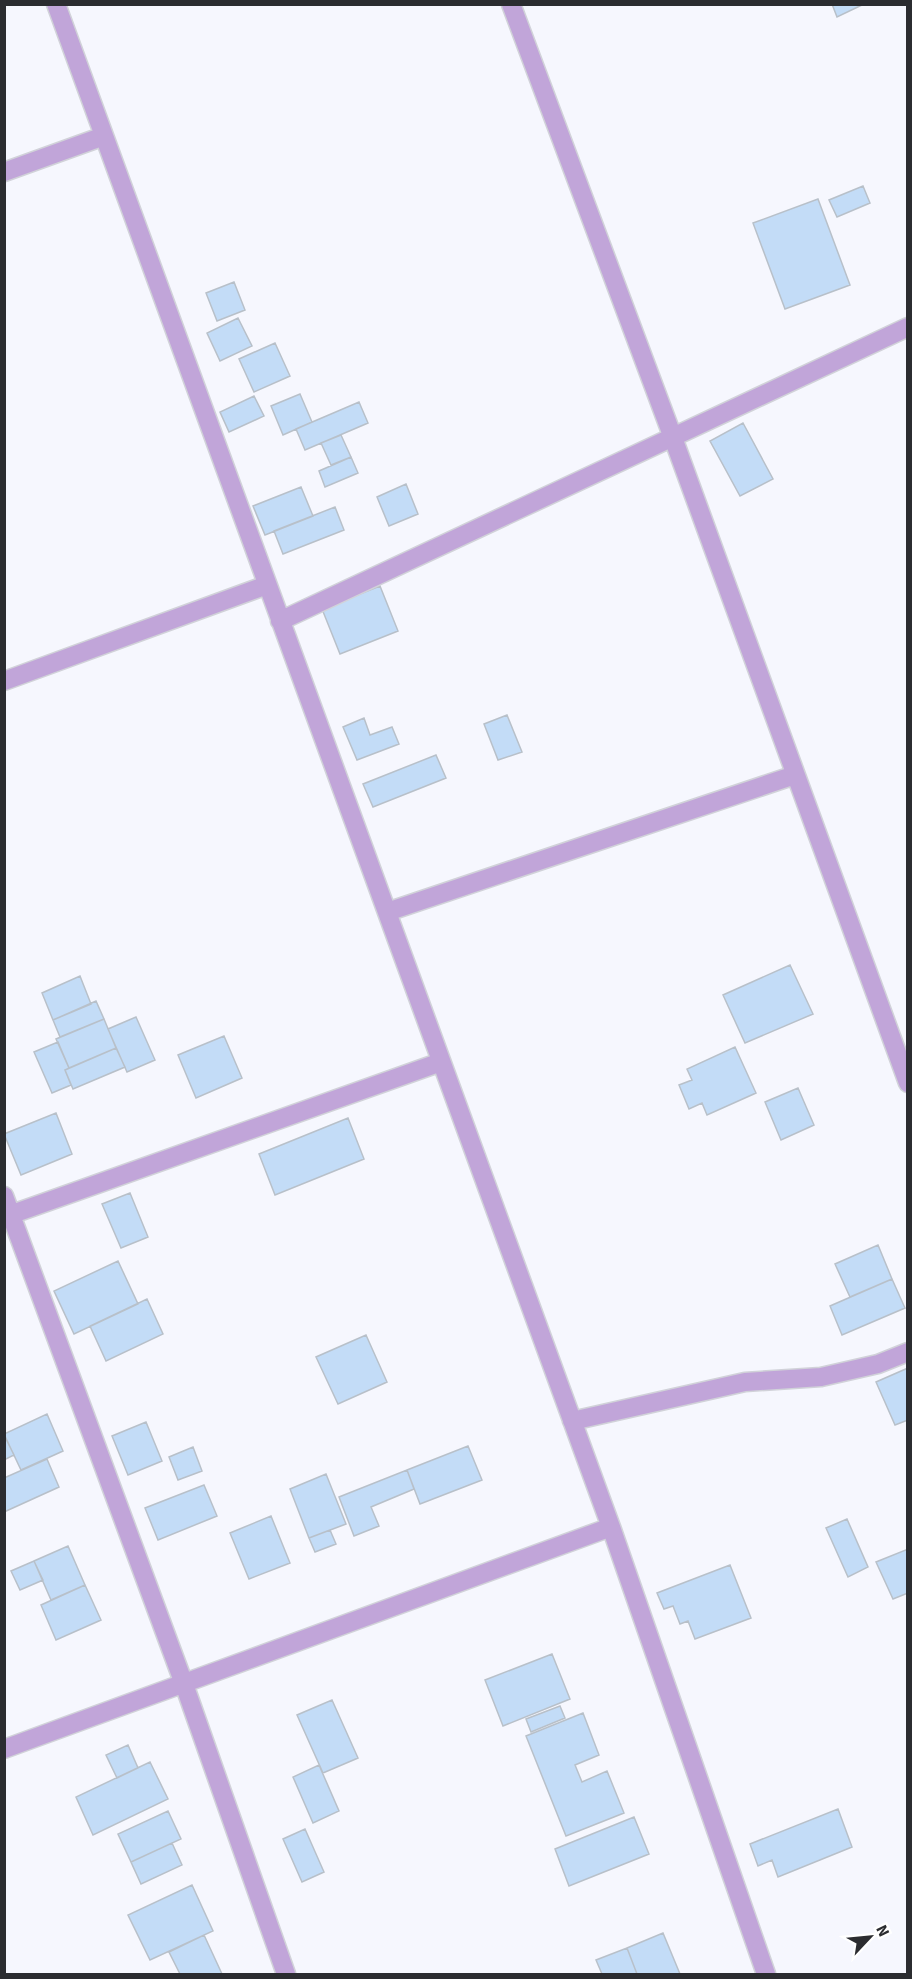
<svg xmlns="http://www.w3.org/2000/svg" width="912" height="1979" font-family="'Source Sans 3',sans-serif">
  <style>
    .building { fill: #c3dcf7; stroke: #b8c0c9; stroke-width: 1.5 }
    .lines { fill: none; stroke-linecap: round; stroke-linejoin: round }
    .minor-casing { stroke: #d1d2d9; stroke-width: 21 }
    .minor { stroke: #c1a5d9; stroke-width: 18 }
  </style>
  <rect width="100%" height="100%" fill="#f6f7fe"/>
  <!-- building -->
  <path class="building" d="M832,4H864L837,17Z
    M863,186L870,203L837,217L829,200Z
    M818,199L850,285L785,309L753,223Z
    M234,282L245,310L217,321L206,293Z
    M238,318L252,346L220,361L207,333Z
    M275,343L290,376L254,392L239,359Z
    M300,394L312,422L283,435L271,406Z
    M254,396L264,416L229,432L220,412Z
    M359,402L368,423L305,450L296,429Z
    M743,423L773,479L740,496L710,441Z
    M341,435L351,457L331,465L321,443Z
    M351,457L358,473L325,487L319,471Z
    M406,484L418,514L389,526L377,497Z
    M301,487L313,516L265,535L253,506Z
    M335,507L344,530L283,554L274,531Z
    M380,586L398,631L340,654L322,609Z
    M507,715L522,752L498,760L484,724Z
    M364,718L370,735L392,727L399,744L357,760L343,727Z
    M436,755L446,778L373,807L363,784Z
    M790,965L813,1014L745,1043L723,995Z
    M80,976L91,1004L53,1020L42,993Z
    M96,1001L104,1019L60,1037L53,1020Z
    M136,1017L155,1060L127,1072L108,1029Z
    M104,1019L116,1048L69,1068L56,1039Z
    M224,1036L242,1078L196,1098L178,1055Z
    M58,1042L69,1068L65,1070L71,1085L52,1093L34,1052Z
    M735,1047L756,1093L707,1115L702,1103L689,1109L679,1085L692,1080L687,1069Z
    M116,1048L125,1067L73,1089L65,1070Z
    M798,1088L814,1125L781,1140L765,1102Z
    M56,1113L72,1154L21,1175L4,1134Z
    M348,1118L364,1159L275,1195L259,1154Z
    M130,1193L148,1237L121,1248L102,1204Z
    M878,1245L892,1279L850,1297L835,1264Z
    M118,1261L138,1304L74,1334L54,1291Z
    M892,1279L905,1308L842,1335L830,1306Z
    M147,1299L163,1334L106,1361L90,1326Z
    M366,1335L387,1382L338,1404L316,1357Z
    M908,1368V1420L895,1425L876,1382Z
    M47,1414L63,1451L21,1470L4,1434Z
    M146,1422L162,1461L128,1475L112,1436Z
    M4,1435L14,1455L4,1460Z
    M468,1446L482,1480L420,1504L407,1470Z
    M193,1447L202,1471L178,1480L169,1457Z
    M47,1459L59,1487L4,1512V1478Z
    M407,1470L414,1489L371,1507L379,1526L354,1536L339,1497Z
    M326,1474L346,1524L309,1538L290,1489Z
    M204,1485L217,1516L158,1540L145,1508Z
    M271,1516L290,1563L249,1579L230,1533Z
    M847,1519L868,1567L848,1577L826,1528Z
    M330,1530L336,1544L315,1552L309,1538Z
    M68,1546L85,1585L51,1600L34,1561Z
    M908,1549V1593L893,1599L876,1562Z
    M34,1561L43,1580L20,1590L11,1571Z
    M730,1565L751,1618L695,1639L688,1621L680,1624L673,1606L664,1609L657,1593Z
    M85,1585L101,1620L56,1640L41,1605Z
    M552,1654L570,1699L503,1726L485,1680Z
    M332,1700L358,1758L323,1773L297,1715Z
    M560,1706L565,1718L531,1732L526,1719Z
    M583,1713L599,1755L575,1765L582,1782L607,1771L624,1813L566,1836L526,1736Z
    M128,1745L138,1768L117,1778L106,1755Z
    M150,1762L168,1799L93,1835L76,1797Z
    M319,1765L339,1811L313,1823L293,1777Z
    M838,1809L852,1847L778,1877L772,1860L758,1866L750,1844Z
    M168,1811L181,1839L131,1862L118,1834Z
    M634,1817L649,1854L569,1886L555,1849Z
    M305,1829L324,1872L302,1882L283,1839Z
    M172,1843L182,1865L141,1884L131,1862Z
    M192,1885L213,1931L150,1960L128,1915Z
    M663,1933L680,1974H637L627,1948Z
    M204,1935L222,1974H180L169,1952Z
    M627,1948L637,1974H602L596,1960Z"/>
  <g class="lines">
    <defs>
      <path id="minor" d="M56,4L611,1527L766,1974
        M511,4L672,435L908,1083
        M4,172L104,136
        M280,621L908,327
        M4,681L267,585
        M387,912L795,775
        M4,1196L184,1684L286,1974
        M4,1217L441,1062
        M572,1421L745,1382L821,1377L878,1364L908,1352
        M4,1749L611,1527"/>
    </defs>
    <!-- minor casing -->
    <use href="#minor" class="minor-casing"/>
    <!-- minor -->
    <use href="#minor" class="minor"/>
  </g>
  <!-- border -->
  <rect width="912" height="1979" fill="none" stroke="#2b2c30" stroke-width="12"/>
  <!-- north arrow -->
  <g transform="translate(870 1937) rotate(64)" stroke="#ffffff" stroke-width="4.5" paint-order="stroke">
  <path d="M0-4.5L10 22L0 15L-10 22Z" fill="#2b2c30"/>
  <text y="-9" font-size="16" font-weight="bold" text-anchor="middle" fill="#2b2c30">N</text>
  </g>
</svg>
